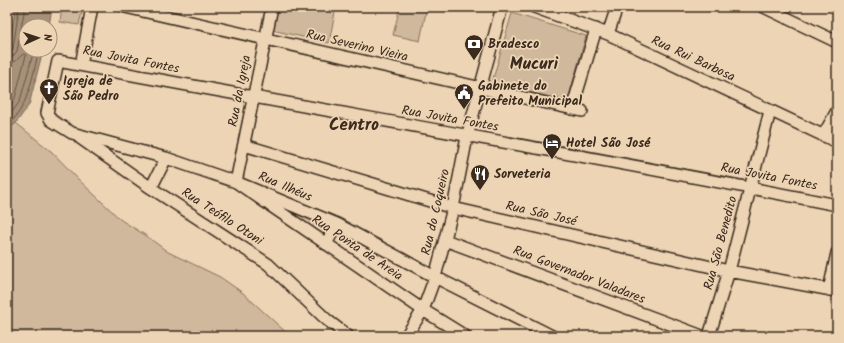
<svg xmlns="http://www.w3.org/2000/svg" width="844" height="343" font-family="Kalam,sans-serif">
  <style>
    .green { fill: #d0b89c; stroke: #86715d }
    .water { fill: #a79179; stroke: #7c6855 }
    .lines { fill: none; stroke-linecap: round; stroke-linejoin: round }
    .shore { stroke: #665342; stroke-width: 1 }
    .minor-casing { stroke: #3b2a1e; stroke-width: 14 }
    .minor { stroke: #ecd4b4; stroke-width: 11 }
    .labels { text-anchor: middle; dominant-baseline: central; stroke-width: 3.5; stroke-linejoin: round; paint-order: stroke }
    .poi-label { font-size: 13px; font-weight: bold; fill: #3b2a1e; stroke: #ecd4b4; text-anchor: start }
    .street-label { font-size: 13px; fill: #3b2a1e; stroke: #ecd4b4 }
    .district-label { font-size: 17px; font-weight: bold; fill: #3b2a1e; stroke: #ecd4b4 }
  </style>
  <rect width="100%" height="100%" fill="#ecd4b4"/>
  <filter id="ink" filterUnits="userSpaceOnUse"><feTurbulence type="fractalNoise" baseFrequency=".025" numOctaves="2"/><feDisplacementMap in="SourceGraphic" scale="8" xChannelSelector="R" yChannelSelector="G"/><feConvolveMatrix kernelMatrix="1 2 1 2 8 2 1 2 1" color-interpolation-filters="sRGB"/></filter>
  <g filter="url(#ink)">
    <!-- green -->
    <path class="green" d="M7,7H16L7,56Z
      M62,7H83L79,25L60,22Z
      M277,7H336L329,43L272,30Z
      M400,7H427L420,41L393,35Z
      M512,13L586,36L567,103L491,86Z
      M16,123L52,152L79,180L121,220L145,235L168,252L220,277L243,293L290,336H7V131Z
      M282,207L328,226L322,236Z"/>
    <!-- water -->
    <path class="water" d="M16,7H52L49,26H26V50H43L29,105L16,123L7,131V56Z"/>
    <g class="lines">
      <!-- shore -->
      <path class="shore" d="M7,52H11L13,49L19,7
        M7,57L13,56L17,51L25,7
        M7,63L16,61L23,54L26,55L15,98L7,110
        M7,119L20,101L34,50
        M7,126C29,107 32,77 39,50"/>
      <defs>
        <path id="minor" d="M125,7L582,111
          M272,7L236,182L423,310L465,336
          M534,7L608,34L837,142
          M764,7L837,42
          M608,34L617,7
          M81,65L92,7
          M572,109L596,29
          M823,136L837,111
          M80,138L151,188L268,264L327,320L348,336
          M244,145L453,208L729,271L837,291
          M151,188L166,158
          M445,240L702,336
          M326,244L337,224
          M829,290L837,253
          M406,336L423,310L435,277L453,208L467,137L502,7
          M552,336L435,277L337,224L236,182L166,158L72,133L51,120L47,113L58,61C317,110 578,153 837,205
          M709,336L729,271L770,111"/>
      </defs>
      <!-- minor casing -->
      <use href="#minor" class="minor-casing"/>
      <!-- minor -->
      <use href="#minor" class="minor"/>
    </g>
  </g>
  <!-- icons -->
  <defs>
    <symbol id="bank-pin" viewBox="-11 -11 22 30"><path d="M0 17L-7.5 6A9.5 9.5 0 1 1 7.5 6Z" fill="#3b2a1e" stroke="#ecd4b4"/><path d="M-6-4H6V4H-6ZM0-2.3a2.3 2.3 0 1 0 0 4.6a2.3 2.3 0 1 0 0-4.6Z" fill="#fff"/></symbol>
    <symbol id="church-pin" viewBox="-11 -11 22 30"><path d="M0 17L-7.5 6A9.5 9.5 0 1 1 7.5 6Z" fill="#3b2a1e" stroke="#ecd4b4"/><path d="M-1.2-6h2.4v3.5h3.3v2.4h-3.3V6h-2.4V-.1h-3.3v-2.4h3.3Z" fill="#fff"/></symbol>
    <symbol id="civic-pin" viewBox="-11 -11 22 30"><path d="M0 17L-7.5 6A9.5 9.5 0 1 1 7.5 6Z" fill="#3b2a1e" stroke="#ecd4b4"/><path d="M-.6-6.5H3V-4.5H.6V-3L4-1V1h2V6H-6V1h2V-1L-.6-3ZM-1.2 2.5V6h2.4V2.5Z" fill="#fff"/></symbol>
    <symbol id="hotel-pin" viewBox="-11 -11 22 30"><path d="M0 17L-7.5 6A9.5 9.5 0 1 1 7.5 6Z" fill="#3b2a1e" stroke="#ecd4b4"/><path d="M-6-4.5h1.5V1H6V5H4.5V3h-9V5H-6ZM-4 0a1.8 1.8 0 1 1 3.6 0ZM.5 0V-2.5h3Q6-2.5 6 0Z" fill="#fff"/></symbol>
    <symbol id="restaurant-pin" viewBox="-11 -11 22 30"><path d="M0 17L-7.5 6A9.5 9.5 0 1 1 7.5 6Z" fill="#3b2a1e" stroke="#ecd4b4"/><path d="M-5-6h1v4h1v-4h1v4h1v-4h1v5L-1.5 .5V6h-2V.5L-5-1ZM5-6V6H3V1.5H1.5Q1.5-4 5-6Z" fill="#fff"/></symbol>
  </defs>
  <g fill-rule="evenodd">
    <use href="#bank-pin" x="463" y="33" width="22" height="30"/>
    <use href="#church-pin" x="38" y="77" width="22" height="30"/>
    <use href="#civic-pin" x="453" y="82" width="22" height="30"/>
    <use href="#hotel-pin" x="541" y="132" width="22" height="30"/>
    <use href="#restaurant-pin" x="469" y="163" width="22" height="30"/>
  </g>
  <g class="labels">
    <!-- poi labels -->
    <g class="poi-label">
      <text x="488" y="44">Bradesco</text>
      <text x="63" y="81">Igreja de<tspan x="63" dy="15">São Pedro</tspan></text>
      <text x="478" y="86">Gabinete do<tspan x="478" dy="15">Prefeito Municipal</tspan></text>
      <text x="566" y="143">Hotel São José</text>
      <text x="494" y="174">Sorveteria</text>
    </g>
    <!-- street labels -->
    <g class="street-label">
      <text transform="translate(357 46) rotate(13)">Rua Severino Vieira</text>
      <text transform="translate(693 59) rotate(25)">Rua Rui Barbosa</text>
      <text transform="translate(131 60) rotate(11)">Rua Jovita Fontes</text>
      <text transform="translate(240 91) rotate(-79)">Rua da Igreja</text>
      <text transform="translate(450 119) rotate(10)">Rua Jovita Fontes</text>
      <text transform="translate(769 177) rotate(11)">Rua Jovita Fontes</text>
      <text transform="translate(285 187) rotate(23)">Rua Ilhéus</text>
      <text transform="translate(436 212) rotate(-77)">Rua do Coqueiro</text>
      <text transform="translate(541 214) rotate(13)">Rua São José</text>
      <text transform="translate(222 217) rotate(33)">Rua Teófilo Otoni</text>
      <text transform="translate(721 243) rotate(-75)">Rua São Benedito</text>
      <text transform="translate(357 248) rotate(34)">Rua Ponta de Areia</text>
      <text transform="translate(579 275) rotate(21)">Rua Governador Valadares</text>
    </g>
    <!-- district labels -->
    <g class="district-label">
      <text x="534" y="64">Mucuri</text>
      <text x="354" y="125">Centro</text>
    </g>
  </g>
  <!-- margin -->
  <rect width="844" height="343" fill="none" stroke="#ecd4b4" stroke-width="24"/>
  <rect x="12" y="12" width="820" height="319" fill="none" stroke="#3b2a1e" stroke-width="1.5" filter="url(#ink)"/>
  <!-- north arrow -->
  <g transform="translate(38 38) rotate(87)"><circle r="19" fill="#ecd4b4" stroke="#a59078"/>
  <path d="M0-3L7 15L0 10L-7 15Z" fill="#3b2a1e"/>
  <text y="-6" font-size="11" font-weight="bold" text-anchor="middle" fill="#3b2a1e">N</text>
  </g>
</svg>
